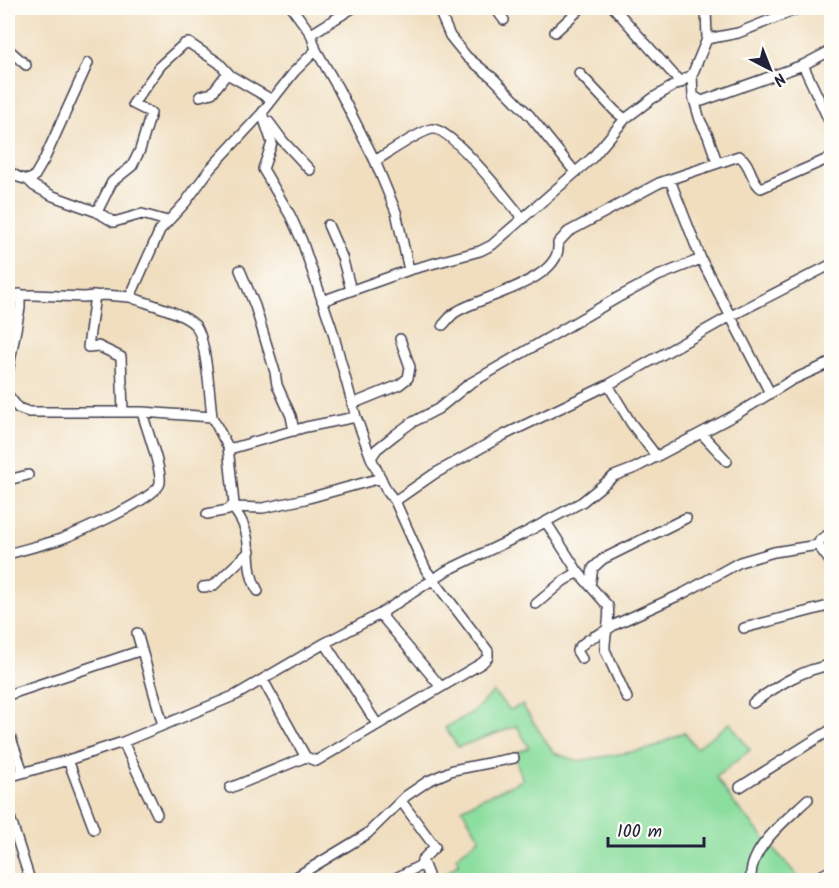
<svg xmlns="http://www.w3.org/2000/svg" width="839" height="888" font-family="Kalam,sans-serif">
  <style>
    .green { fill: #8cde9f; stroke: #57806d; stroke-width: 1.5 }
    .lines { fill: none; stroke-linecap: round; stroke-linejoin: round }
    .minor-casing { stroke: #413e4f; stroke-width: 12 }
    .minor { stroke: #fff; stroke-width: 9 }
  </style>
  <rect width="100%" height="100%" fill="#fdfcf7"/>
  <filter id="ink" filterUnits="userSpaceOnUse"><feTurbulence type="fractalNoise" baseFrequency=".0167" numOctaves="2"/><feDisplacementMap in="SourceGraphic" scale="12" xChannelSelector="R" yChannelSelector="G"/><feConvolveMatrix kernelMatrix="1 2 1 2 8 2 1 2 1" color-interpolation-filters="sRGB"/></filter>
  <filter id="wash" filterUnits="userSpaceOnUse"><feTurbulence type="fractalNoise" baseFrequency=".008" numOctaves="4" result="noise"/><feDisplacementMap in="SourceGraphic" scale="24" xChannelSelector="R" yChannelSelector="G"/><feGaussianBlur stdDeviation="1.35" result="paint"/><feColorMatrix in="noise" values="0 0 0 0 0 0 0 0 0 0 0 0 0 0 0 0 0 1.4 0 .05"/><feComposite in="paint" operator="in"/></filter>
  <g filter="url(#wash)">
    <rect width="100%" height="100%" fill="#f0debf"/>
    <!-- green -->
    <path class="green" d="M493,692L510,710L522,705L554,753L578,761L649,749L684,732L696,748L730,723L750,750L716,777L732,801L801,880H438L459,863L456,857L480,838L462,809L480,799L523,780L516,761L515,753L529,748L517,726L458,747L445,728L473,712Z"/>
  </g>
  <g filter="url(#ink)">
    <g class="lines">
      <defs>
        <path id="minor" d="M292,8L311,34L316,50L338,88L375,161L396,212L409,270
          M438,8L450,36L467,57L493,78L530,116L575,172
          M495,8L504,20
          M614,8L681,83
          M706,8L707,39L692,75L693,96L700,120L708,136L717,162
          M555,32L581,8
          M311,34L353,8
          M707,39L738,33L800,8
          M8,49L26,65
          M803,65L832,127
          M579,73L615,111L625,119
          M200,96L212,93L226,75L231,76L272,100
          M693,96L702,101L803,65L832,50
          M262,113L272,143L263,169L290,215L302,241L332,329L356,417L371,458
          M269,122L283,141L310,170
          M375,161C388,153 418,132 432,129C450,126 510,203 523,219
          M8,171L18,177L28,180L34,186L53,196L97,212L114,222L142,214L167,221
          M28,180L34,177L44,160L88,63
          M670,180L701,259L770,393
          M97,212L112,182L132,166L140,150L151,113L133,104L161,65L184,44L189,43L219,63L231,76
          M328,225L342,257L351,290
          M240,270L255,306L275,372L277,385L291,416L294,431
          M8,294L84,297L104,295L130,297L160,230L185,203L210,169L262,113L294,72L316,50
          M95,295L88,347L98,346L121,357L123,412
          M130,297C148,304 182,312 195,325C206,336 210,399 212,417
          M322,301L409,270L480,251L492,245L592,158L625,119L653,98L692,75
          M443,325C447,321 451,315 456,312C481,296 563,281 558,243L568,232L659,183L739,156C751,163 750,180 761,188L832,157
          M8,372L20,308V294
          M608,385L631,423L657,457
          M8,395L18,408L29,412H142L212,417L228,447L233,448L306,427L356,417
          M352,404L399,385L408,378L410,367L400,339
          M701,433L727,461
          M8,480L28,475
          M395,501L434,474L504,435L608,385L729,317L832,264
          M232,507L263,508L305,499L381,478
          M232,507C259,538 241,563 258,591
          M207,514L228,510L234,504L228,447
          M546,522L578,572L608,606C611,620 604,635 605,650L627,698
          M818,545L820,540L832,532
          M8,554C25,549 43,545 61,539C77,533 158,498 160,483C162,468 146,428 142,412
          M590,586L593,568L603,559L686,518
          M203,587L213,586L250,551
          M536,604L562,582L578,572
          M380,614L441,687
          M744,628L832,605
          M137,633L163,725
          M325,643L377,724
          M582,659L577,651C585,637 602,635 614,625L684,593L740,562L774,552L818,545L832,564
          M263,680L304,754L306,757L316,761L482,663L488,657V651L426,570L395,501L387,491L371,458L377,449L396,434L411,423L438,409L469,384L617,298L658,276L701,259
          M8,695L142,650
          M753,703C777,686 802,669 832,665
          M8,730L23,772
          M123,742L157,814
          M68,760L94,829
          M8,777L68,760L123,742L236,695L325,643L380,614L446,571L523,534L582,502L614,476L635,468L735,415L792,380L832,362
          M740,787L832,729
          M230,788L306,757
          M401,801L435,847L422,860L428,875L425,880
          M8,811L30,880
          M291,880L367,834L406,796L428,781L453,770L514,758
          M392,880L423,864
          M751,880C748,849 787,819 808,799
          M812,880L832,870"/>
      </defs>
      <!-- minor casing -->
      <use href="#minor" class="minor-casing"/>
      <!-- minor -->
      <use href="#minor" class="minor"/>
    </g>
  </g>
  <!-- margin -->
  <rect width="839" height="888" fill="none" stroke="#fdfcf7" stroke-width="30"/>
  <!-- north arrow -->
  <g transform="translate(770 69) rotate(138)" stroke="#fdfcf7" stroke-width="4.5" paint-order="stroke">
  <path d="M0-4.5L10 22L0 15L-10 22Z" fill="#22223b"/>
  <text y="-9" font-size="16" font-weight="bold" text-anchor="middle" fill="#22223b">N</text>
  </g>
  <!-- scale -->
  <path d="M608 837v9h96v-9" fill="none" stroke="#22223b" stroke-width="3"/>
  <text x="617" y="837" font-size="18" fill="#22223b" stroke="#fdfcf7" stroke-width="4.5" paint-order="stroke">100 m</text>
</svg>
